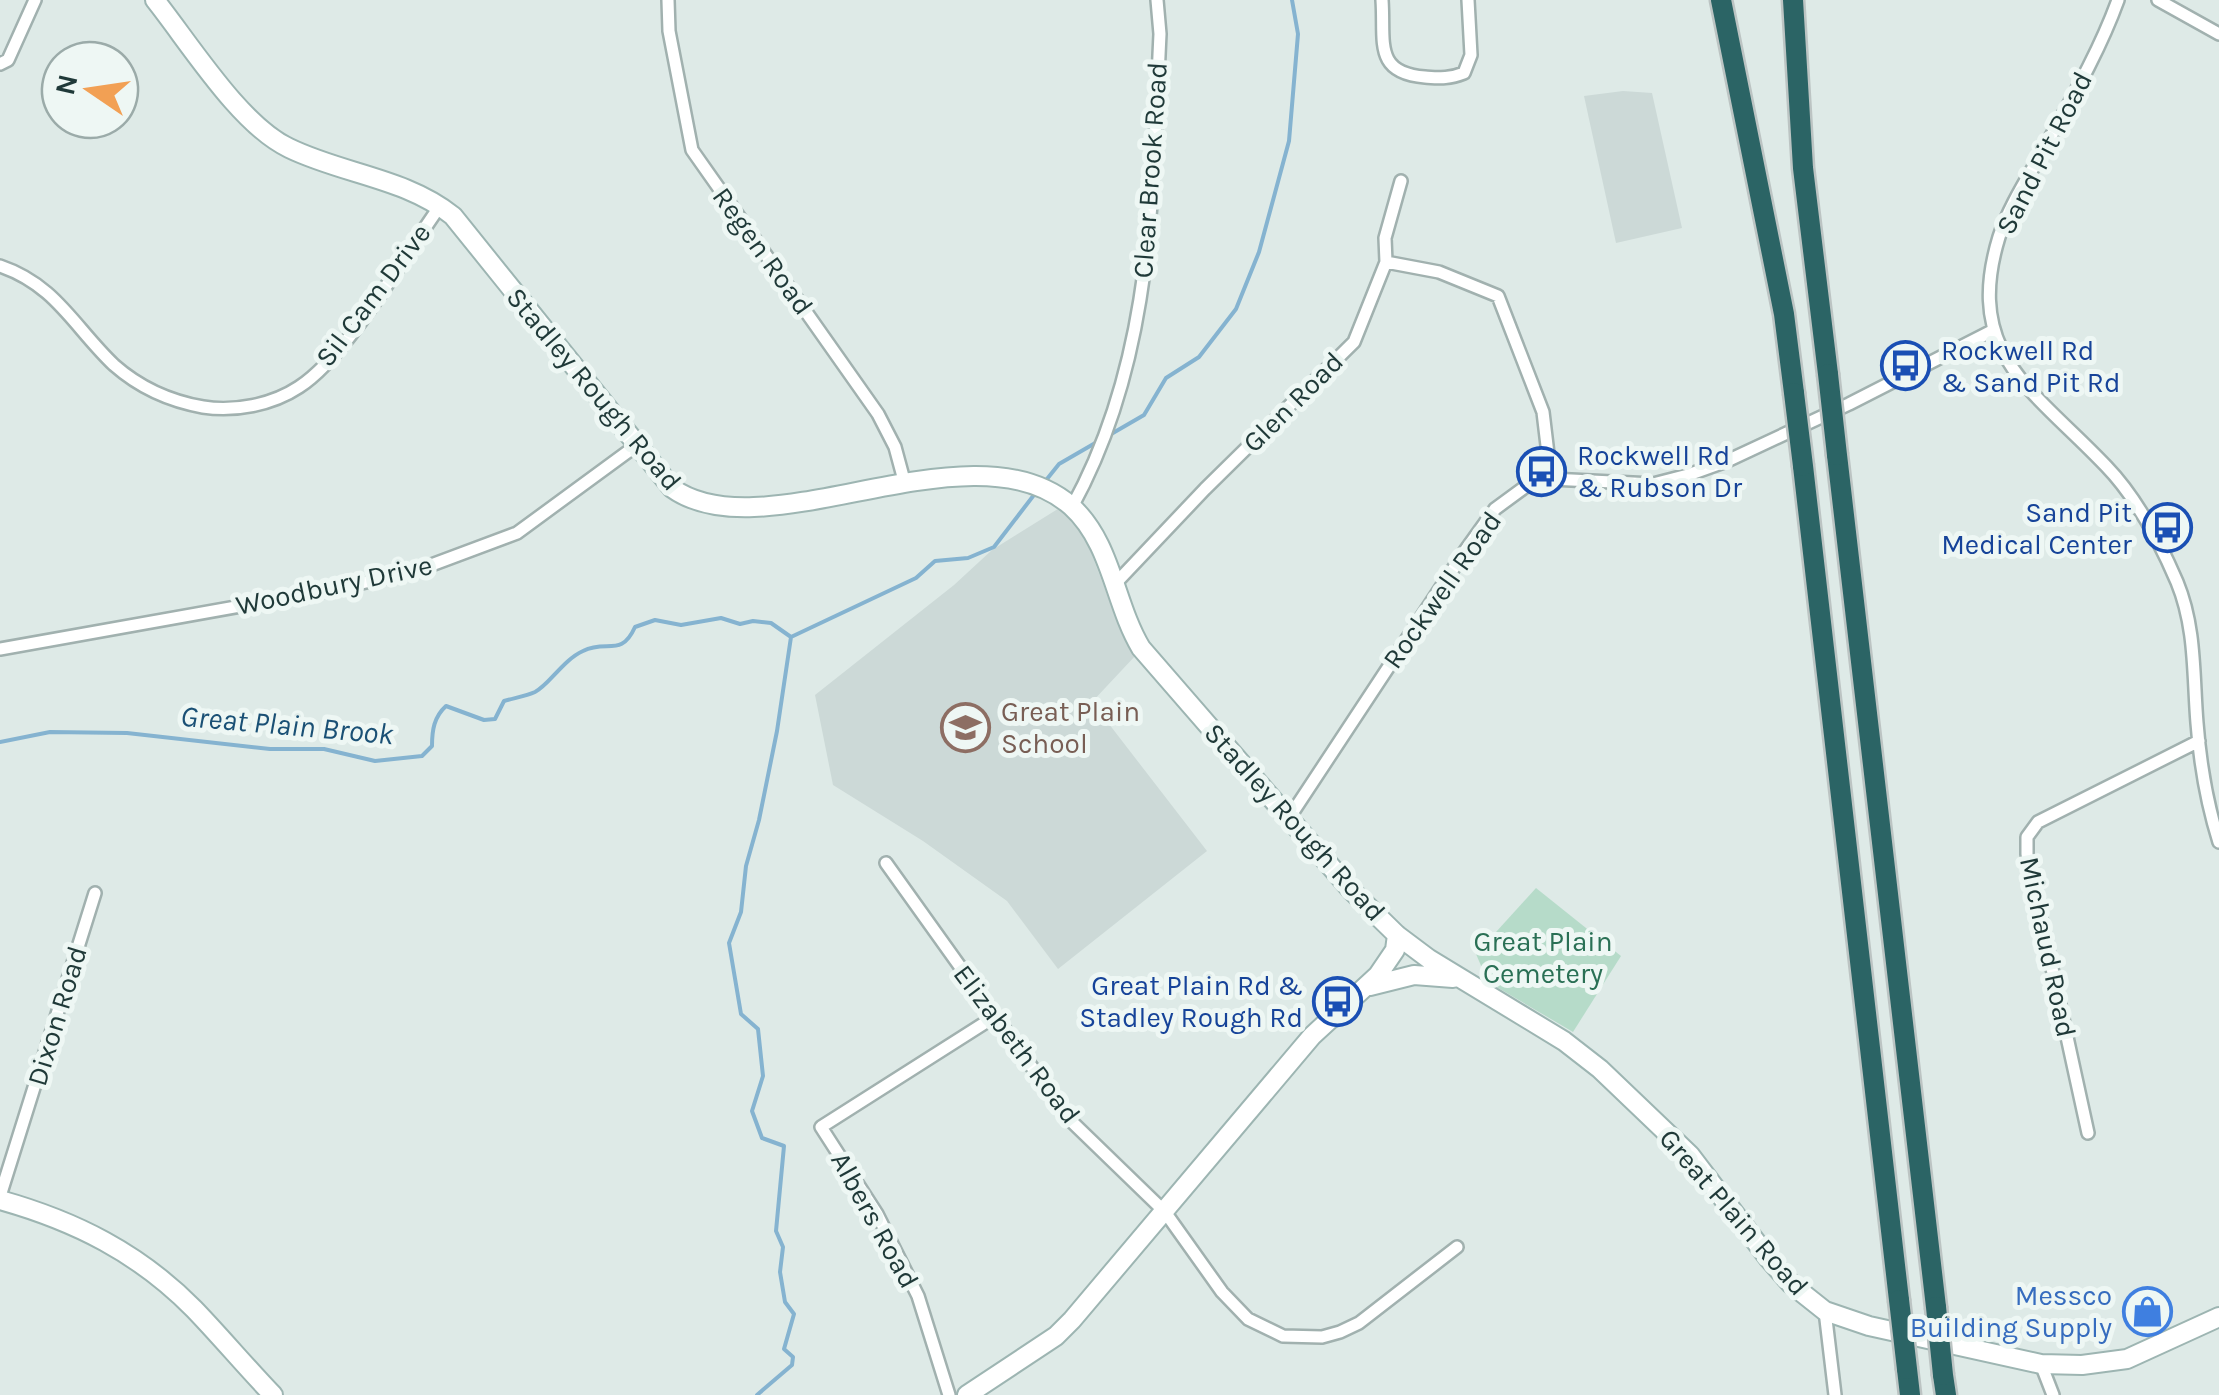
<svg xmlns="http://www.w3.org/2000/svg" width="2219" height="1395" font-family="Karla,sans-serif">
  <style>
    .built { fill: #ccd9d7 }
    .green { fill: #b6dbc9 }
    .lines { fill: none; stroke-linecap: round; stroke-linejoin: round }
    .stream { stroke: #85b3d0; stroke-width: 4 }
    .street-casing { stroke: #a1b1af; stroke-width: 16 }
    .secondary-casing { stroke: #9db5b2; stroke-width: 22 }
    .highway-casing { stroke: #bcc4c3; stroke-width: 25 }
    .street { stroke: #fff; stroke-width: 11 }
    .secondary { stroke: #fff; stroke-width: 18 }
    .highway { stroke: #2b6465; stroke-width: 20 }
    .highway-bridge-casing { stroke: #bcc4c3; stroke-width: 25; stroke-linecap: butt }
    .highway-bridge { stroke: #2b6465; stroke-width: 20 }
    .labels { text-anchor: middle; dominant-baseline: central; stroke-width: 10; stroke-linejoin: round; paint-order: stroke }
    .street-label { font-size: 28px; fill: #1f3938; stroke: #eef7f4 }
    .transit-label { font-size: 28px; fill: #164399; stroke: #eef7f4; text-anchor: start }
    .education-label { font-size: 28px; fill: #785e54; stroke: #eef7f4; text-anchor: start }
    .park-label { font-size: 28px; fill: #2a7055; stroke: #eef7f4 }
    .shop-label { font-size: 28px; fill: #366cbe; stroke: #eef7f4; text-anchor: end }
    .water-label { font-size: 30px; font-style: italic; fill: #1a5075; stroke: #eef7f4 }
  </style>
  <rect width="100%" height="100%" fill="#deeae7"/>
  <!-- built -->
  <path class="built" d="M1623,91L1652,93L1682,228L1616,243L1584,96Z
    M1061,507L1084,534L1121,631L1136,655L1092,702L1207,851L1058,969L1007,901L923,841L833,785L815,695L954,585L992,550Z"/>
  <!-- green -->
  <path class="green" d="M1536,888L1621,956L1573,1032L1488,982L1476,954Z"/>
  <g class="lines">
    <!-- stream -->
    <path class="stream" d="M1106,437L1144,415L1166,378L1199,357L1236,309L1259,252L1289,141L1298,34L1292,0
      M1043,484L1059,464L1097,442
      M0,742L50,732L127,733L270,749H324L375,761L422,756L432,746C432,730 434,717 446,706L484,720L495,719L504,701C514,698 526,696 535,692C549,685 563,660 583,651C607,639 621,658 635,627L655,620L681,625L721,618L740,624L753,621L771,623L791,637
      M757,1395L792,1365L793,1357L784,1349L794,1314L785,1302L780,1272L783,1247L776,1231L784,1146L762,1138L752,1111L763,1076L758,1029L741,1014L729,943L741,912L746,866L759,820L777,731L791,637L916,578L935,561L968,558L994,547L1037,491"/>
    <defs>
      <path id="street" d="M668,0L669,31L692,150L878,414L895,447L905,484
        M1382,0C1385,41 1373,73 1425,77C1440,78 1449,79 1464,73L1471,55L1468,0
        M2118,0C2098,55 2068,105 2040,156C2025,182 2008,209 1999,237C1963,355 2034,390 2106,466C2137,498 2159,540 2177,582C2196,628 2193,675 2197,723C2200,763 2207,804 2219,842
        M2158,0L2219,34
        M0,64L8,60L35,0
        M1386,262L1439,272L1498,296L1543,412L1551,479
        M0,266C56,285 74,327 114,365C140,388 169,401 203,407C234,412 272,405 299,387C347,356 405,255 440,206
        M1072,507C1153,360 1152,197 1160,34L1157,0
        M1114,585L1205,489L1354,342L1386,262L1385,238L1401,181
        M0,649L336,589L418,570L517,533L637,445
        M1289,818L1465,551L1495,509L1525,487L1551,479L1653,484L1688,475L1727,461L1849,404L1992,331
        M886,863L1069,1119L1165,1212L1222,1292L1248,1319L1283,1336L1322,1337L1340,1332L1359,1323L1457,1247
        M2088,1133L2027,854V837L2038,822L2199,741
        M0,1196L95,893
        M1825,1311L1835,1395
        M2041,1364L2053,1395
        M949,1395L918,1296L877,1214L821,1127L994,1017"/>
      <path id="secondary" d="M155,0C190,44 240,125 289,148C342,174 406,178 453,216L672,488C765,555 971,419 1071,506C1112,543 1114,603 1141,648L1352,891L1397,935L1429,959L1564,1041L1600,1069L1690,1155L1769,1259L1791,1284L1825,1311L1869,1326L2041,1364L2082,1365L2127,1359L2219,1317
        M1370,986L1414,975L1453,978
        M0,1200C75,1221 139,1253 194,1309C221,1337 246,1367 273,1395
        M967,1395L1056,1336L1072,1320L1312,1036L1378,975L1395,950L1397,935"/>
      <path id="highway" d="M1721,0L1784,314L1794,393
        M1793,0L1803,168L1828,374
        M1837,455L1936,1307
        M1803,466L1899,1300
        M1907,1369L1910,1395
        M1943,1375L1946,1395"/>
    </defs>
    <!-- street casing -->
    <use href="#street" class="street-casing"/>
    <!-- secondary casing -->
    <use href="#secondary" class="secondary-casing"/>
    <!-- highway casing -->
    <use href="#highway" class="highway-casing"/>
    <!-- street -->
    <use href="#street" class="street"/>
    <!-- secondary -->
    <use href="#secondary" class="secondary"/>
    <!-- highway -->
    <use href="#highway" class="highway"/>
    <defs>
      <path id="highway-bridge" d="M1828,374L1837,455
        M1794,393L1803,466
        M1899,1300L1907,1369
        M1936,1307L1943,1375"/>
    </defs>
    <!-- highway-bridge casing -->
    <use href="#highway-bridge" class="highway-bridge-casing"/>
    <!-- highway-bridge -->
    <use href="#highway-bridge" class="highway-bridge"/>
  </g>
  <!-- icons -->
  <defs>
    <symbol id="bus-ring" viewBox="-11 -11 22 22"><circle r="9.5" fill="#eef7f4" stroke="#1a4fb4" stroke-width="1.5"/><path d="M-5-6H5V4H4V6H2V4H-2V6H-4V4H-5ZM-3.5-4V0h7V-4ZM-3.5 1.2v1.5H-2V1.2ZM2 1.2v1.5H3.5V1.2Z" fill="#1a4fb4"/></symbol>
    <symbol id="school-ring" viewBox="-11 -11 22 22"><circle r="9.5" fill="#eef7f4" stroke="#8d6e63" stroke-width="1.5"/><path d="M0-5L7-2L0 1L-7-2ZM-4 1L0 2.5L4 1V4Q0 6-4 4Z" fill="#8d6e63"/></symbol>
    <symbol id="shop-ring" viewBox="-11 -11 22 22"><circle r="9.5" fill="#eef7f4" stroke="#3f7fe0" stroke-width="1.5"/><path d="M-5-2.5h2.3a2.7 3.5 0 0 1 5.4 0H5L5.5 6h-11ZM-1.5-2.5h3a1.5 2.3 0 0 0-3 0Z" fill="#3f7fe0"/></symbol>
  </defs>
  <g fill-rule="evenodd">
    <use href="#bus-ring" x="1878" y="338" width="55" height="55"/>
    <use href="#bus-ring" x="1514" y="444" width="55" height="55"/>
    <use href="#bus-ring" x="2140" y="500" width="55" height="55"/>
    <use href="#school-ring" x="938" y="700" width="55" height="55"/>
    <use href="#bus-ring" x="1310" y="974" width="55" height="55"/>
    <use href="#shop-ring" x="2120" y="1284" width="55" height="55"/>
  </g>
  <g class="labels">
    <!-- street labels -->
    <g class="street-label">
      <text transform="translate(2044 153) rotate(-63)">Sand Pit Road</text>
      <text transform="translate(1150 170) rotate(-86)">Clear Brook Road</text>
      <text transform="translate(763 251) rotate(54)">Regen Road</text>
      <text transform="translate(373 295) rotate(-53)">Sil Cam Drive</text>
      <text transform="translate(594 389) rotate(50)">Stadley Rough Road</text>
      <text transform="translate(1293 402) rotate(-45)">Glen Road</text>
      <text transform="translate(334 585) rotate(-12)">Woodbury Drive</text>
      <text transform="translate(1442 590) rotate(-55)">Rockwell Road</text>
      <text transform="translate(1295 822) rotate(48)">Stadley Rough Road</text>
      <text transform="translate(2048 947) rotate(78)">Michaud Road</text>
      <text transform="translate(57 1016) rotate(-73)">Dixon Road</text>
      <text transform="translate(1017 1044) rotate(53)">Elizabeth Road</text>
      <text transform="translate(1734 1212) rotate(49)">Great Plain Road</text>
      <text transform="translate(875 1220) rotate(61)">Albers Road</text>
    </g>
    <!-- transit labels -->
    <g class="transit-label">
      <text x="1941" y="350">Rockwell Rd<tspan x="1941" dy="32">&amp; Sand Pit Rd</tspan></text>
      <text x="1577" y="455">Rockwell Rd<tspan x="1577" dy="32">&amp; Rubson Dr</tspan></text>
      <text x="2132" y="512" text-anchor="end">Sand Pit<tspan x="2132" dy="32">Medical Center</tspan></text>
      <text x="1303" y="985" text-anchor="end">Great Plain Rd &amp;<tspan x="1303" dy="32">Stadley Rough Rd</tspan></text>
    </g>
    <!-- education labels -->
    <g class="education-label">
      <text x="1001" y="711">Great Plain<tspan x="1001" dy="32">School</tspan></text>
    </g>
    <!-- park labels -->
    <g class="park-label">
      <text x="1543" y="941">Great Plain<tspan x="1543" dy="32">Cemetery</tspan></text>
    </g>
    <!-- shop labels -->
    <g class="shop-label">
      <text x="2112" y="1295">Messco<tspan x="2112" dy="32">Building Supply</tspan></text>
    </g>
    <!-- water labels -->
    <g class="water-label">
      <text transform="translate(287 725) rotate(5)">Great Plain Brook</text>
    </g>
  </g>
  <!-- north arrow -->
  <g transform="translate(90 90) rotate(283)"><circle r="48" fill="#eef7f4" stroke="#9baba9" stroke-width="2.5"/>
  <path d="M0-8L18 38L0 25L-18 38Z" fill="#f2a054"/>
  <text y="-15" font-size="28" font-weight="bold" text-anchor="middle" fill="#1f3938">N</text>
  </g>
</svg>
